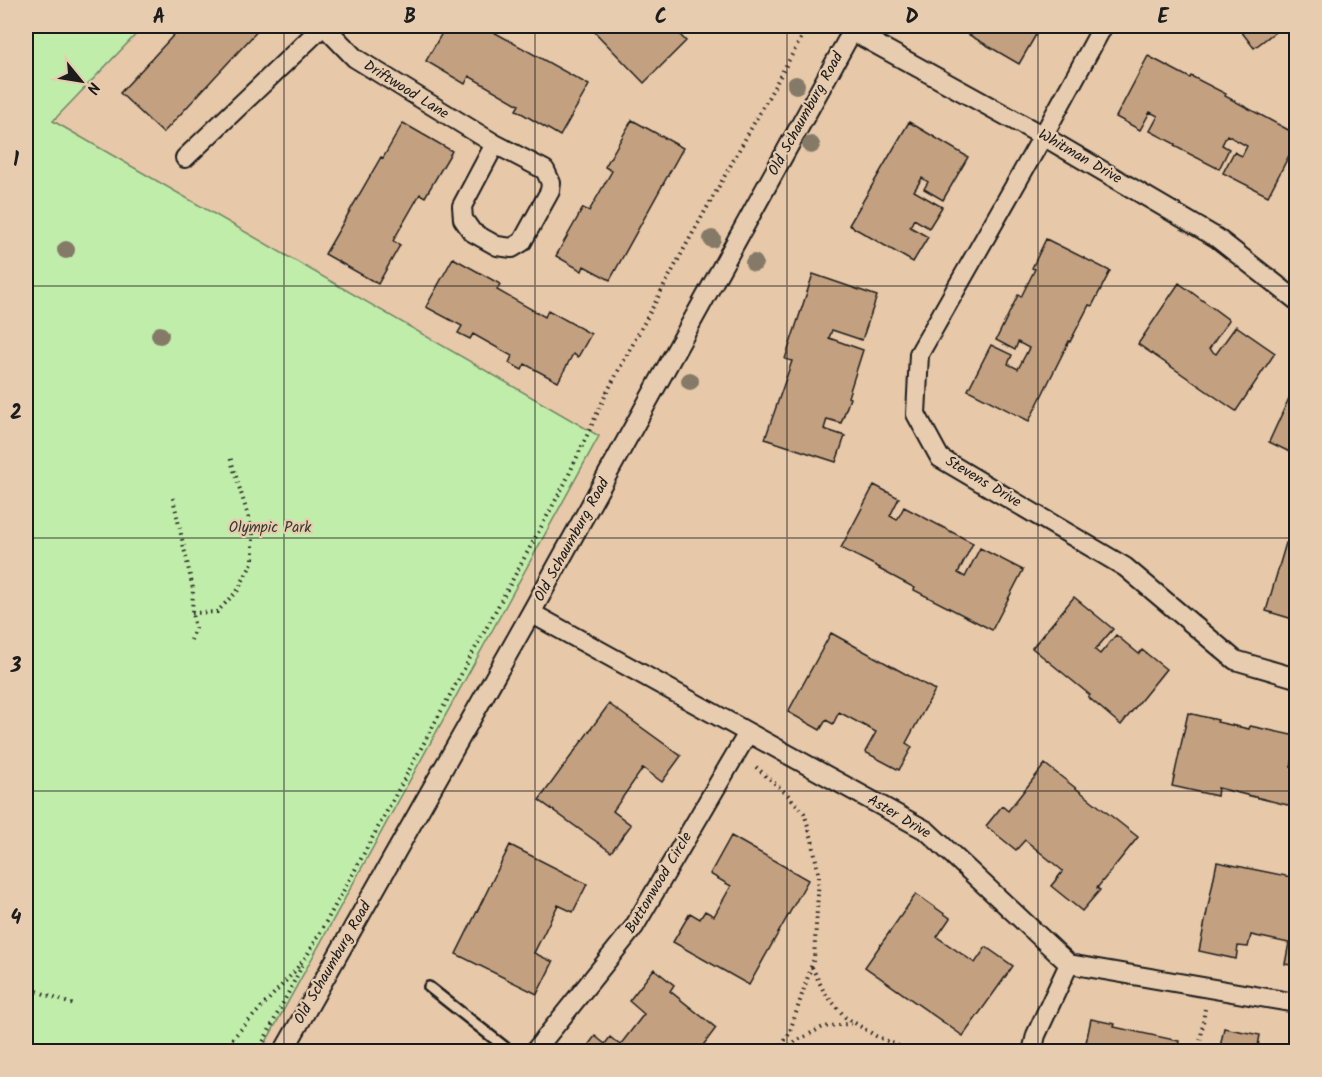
<svg xmlns="http://www.w3.org/2000/svg" width="1322" height="1077" font-family="Kalam,sans-serif">
  <style>
    .green { fill: #c0edaa; stroke: #6e8463; stroke-width: 1.5 }
    .building { fill: #c3a180; stroke: #1c1c1c; stroke-width: 1.5 }
    .lines { fill: none; stroke-linecap: round; stroke-linejoin: round }
    .lane-casing { stroke: #1c1c1c; stroke-width: 14 }
    .street-casing { stroke: #1c1c1c; stroke-width: 22 }
    .path { stroke: #1c1c1c; stroke-width: 4; stroke-dasharray: 1.5 4.5; stroke-linecap: butt }
    .lane { stroke: #e8ccaf; stroke-width: 9 }
    .street { stroke: #e8ccaf; stroke-width: 18 }
    .tree { fill: #857a67 }
    .grid { fill: none; stroke: #1c1c1c; stroke-width: 1.5; stroke-opacity: 0.55 }
    .labels { text-anchor: middle; dominant-baseline: central; stroke-width: 4.5; stroke-linejoin: round; paint-order: stroke }
    .street-label { font-size: 15px; fill: #1c1c1c; stroke: #e8ccaf }
    .park-label { font-size: 15px; fill: #353b31; stroke: #e8ccaf }
    .neatline { fill: none; stroke: #1c1c1c; stroke-width: 2 }
    .grid-label { font-size: 20px; text-anchor: middle; font-weight: bold; fill: #1c1c1c }
  </style>
  <rect width="100%" height="100%" fill="#e7c8a9"/>
  <filter id="ink" filterUnits="userSpaceOnUse"><feTurbulence type="fractalNoise" baseFrequency=".0167" numOctaves="2"/><feDisplacementMap in="SourceGraphic" scale="12" xChannelSelector="R" yChannelSelector="G"/><feConvolveMatrix kernelMatrix="1 2 1 2 8 2 1 2 1" color-interpolation-filters="sRGB"/></filter>
  <g filter="url(#ink)">
    <!-- green -->
    <path class="green" d="M26,26H144L53,121L599,436L261,1051H26Z"/>
    <!-- building -->
    <path class="building" d="M182,26H262L163,133L120,93Z
      M446,26H483L589,85L560,136L516,110L519,105L469,76L465,84L426,61Z
      M589,26H671L686,41L644,83Z
      M961,26H1041L1019,64L959,29Z
      M1237,26H1283L1254,48Z
      M1148,56L1190,78L1191,76L1226,94L1225,96L1296,134V142L1268,196L1223,173L1234,152L1242,156L1247,146L1227,135L1222,145L1229,149L1219,169L1174,146L1175,144L1150,131L1158,116L1150,112L1140,130L1116,117Z
      M632,120L683,148L610,280L584,266L582,271L556,256L583,208L589,211L612,171L605,167Z
      M909,122L968,157L943,200L924,189L928,182L922,178L914,191L942,207L929,228L914,219L910,227L928,237L913,262L849,225Z
      M403,123L452,151L425,197L420,194L393,241L400,245L378,284L325,254L381,157L383,158Z
      M1046,239L1110,271L1092,306L1089,305L1070,342L1069,341L1029,421L968,390L991,345L1012,355L1008,364L1018,369L1029,348L1018,342L1015,350L996,340L1018,295L1021,297L1035,269L1032,268Z
      M453,258L500,284L497,290L545,317L548,310L591,334L578,357L573,354L558,382L525,364L522,370L509,363L512,356L473,334L470,339L458,333L462,326L426,307Z
      M813,274L877,296L862,340L832,330L829,338L863,350L848,397L850,398L841,423L827,419L824,429L845,436L836,462L765,439L792,361L785,359Z
      M1179,283L1229,320L1209,349L1216,354L1236,326L1275,353L1236,411L1138,344Z
      M1296,383V455L1269,442Z
      M874,485L899,498L890,516L897,520L904,507L973,543L958,573L965,577L980,548L1023,570L992,630L914,590L915,588L879,569L880,568L841,548Z
      M1286,543L1296,546V620L1266,611Z
      M1074,597L1113,629L1095,650L1100,654L1116,635L1139,654L1142,650L1166,669L1121,725L1088,697L1090,695L1032,648Z
      M831,633L935,690L906,743L912,747L899,770L865,752L876,732L839,712L833,724L826,720L820,730L788,712Z
      M609,704L681,756L662,782L643,768L613,811L631,825L611,852L539,800Z
      M1188,713L1218,720L1217,722L1249,729L1250,726L1296,736V744L1291,767L1296,768V807L1218,788L1217,796L1172,786Z
      M1045,764L1138,837L1097,888L1100,890L1082,911L1051,886L1063,871L1025,840L1016,850L986,826L1002,806L1008,811Z
      M731,836L808,880L749,985L673,942L690,913L700,919L705,911L714,916L731,886L710,874Z
      M510,845L587,884L573,912L558,905L534,953L553,962L537,994L456,954Z
      M1217,862L1296,878V966L1285,964L1289,943L1251,935L1248,947L1238,946L1236,959L1199,951Z
      M916,894L950,918L937,937L975,963L986,947L1013,966L963,1036L865,967Z
      M654,969L674,985L670,991L716,1028L698,1052H583L595,1036L605,1044L610,1037L620,1045L644,1014L629,1001Z
      M1091,1019L1115,1024L1114,1027L1179,1041L1177,1052H1084Z
      M1224,1028L1260,1035L1257,1052H1219Z
      M382,1044L403,1052H379Z"/>
    <g class="lines">
      <defs>
        <path id="lane" d="M429,987L511,1052"/>
        <path id="street" d="M324,26L355,58L495,144L545,170L551,183L550,191L522,242L512,248L497,246L472,232L463,219L462,206L495,144
          M1103,26L1043,136L919,354L916,414L940,458L1125,567L1235,660L1296,678
          M852,31L1043,136L1217,238L1296,300
          M185,158L323,26
          M531,613L927,831L1069,964L1296,1003
          M283,1052L531,613L855,26
          M534,1052L634,927L748,733
          M1032,1052L1036,1035L1069,964"/>
      </defs>
      <!-- lane casing -->
      <use href="#lane" class="lane-casing"/>
      <!-- street casing -->
      <use href="#street" class="street-casing"/>
      <!-- path -->
      <path class="path" d="M173,498L193,589L192,613L195,628L191,640
        M192,613L217,612L238,590L253,561V532L230,457
        M756,767L788,795L804,813L812,839L819,877L814,958L789,1034L777,1052
        M812,967L824,992L845,1017L876,1036L912,1052
        M26,987L74,1005
        M220,1052L294,972L308,954L350,879L565,483L607,392L684,249L808,26
        M258,1052L303,964
        M779,1052L796,1041L823,1027L855,1023
        M1199,1052L1205,1008"/>
      <!-- lane -->
      <use href="#lane" class="lane"/>
      <!-- street -->
      <use href="#street" class="street"/>
    </g>
    <!-- trees -->
    <g class="tree">
      <circle cx="796" cy="85" r="9"/>
      <circle cx="811" cy="145" r="9"/>
      <circle cx="712" cy="239" r="9"/>
      <circle cx="66" cy="250" r="9"/>
      <circle cx="754" cy="263" r="9"/>
      <circle cx="160" cy="335" r="9"/>
      <circle cx="690" cy="381" r="9"/>
    </g>
  </g>
  <!-- grid -->
  <path class="grid" d="M284,26V1052M535,26V1052M787,26V1052M1038,26V1052M26,286H1296M26,538H1296M26,791H1296"/>
  <g class="labels">
    <!-- street labels -->
    <g class="street-label">
      <text transform="translate(406 90) rotate(32)">Driftwood Lane</text>
      <text transform="translate(806 114) rotate(-61)">Old Schaumburg Road</text>
      <text transform="translate(1080 157) rotate(30)">Whitman Drive</text>
      <text transform="translate(983 482) rotate(31)">Stevens Drive</text>
      <text transform="translate(572 540) rotate(-61)">Old Schaumburg Road</text>
      <text transform="translate(899 817) rotate(31)">Aster Drive</text>
      <text transform="translate(659 883) rotate(-59)">Buttonwood Circle</text>
      <text transform="translate(333 963) rotate(-60)">Old Schaumburg Road</text>
    </g>
    <!-- park labels -->
    <g class="park-label">
      <text x="270" y="528">Olympic Park</text>
    </g>
  </g>
  <!-- margin -->
  <rect width="1322" height="1077" fill="none" stroke="#e8ccaf" stroke-width="66"/>
  <!-- north arrow -->
  <g transform="translate(81 81) rotate(120)" stroke="#e8ccaf" stroke-width="4.5" paint-order="stroke">
  <path d="M0-4.5L10 22L0 15L-10 22Z" fill="#1c1c1c"/>
  <text y="-9" font-size="16" font-weight="bold" text-anchor="middle" fill="#1c1c1c">N</text>
  </g>
  <rect x="33" y="33" width="1256" height="1011" class="neatline"/>
  <g class="grid-label">
    <text x="159" y="23">A</text>
    <text x="410" y="23">B</text>
    <text x="661" y="23">C</text>
    <text x="912" y="23">D</text>
    <text x="1163" y="23">E</text>
    <text x="16" y="166">1</text>
    <text x="16" y="419">2</text>
    <text x="16" y="672">3</text>
    <text x="16" y="924">4</text>
  </g>
</svg>
